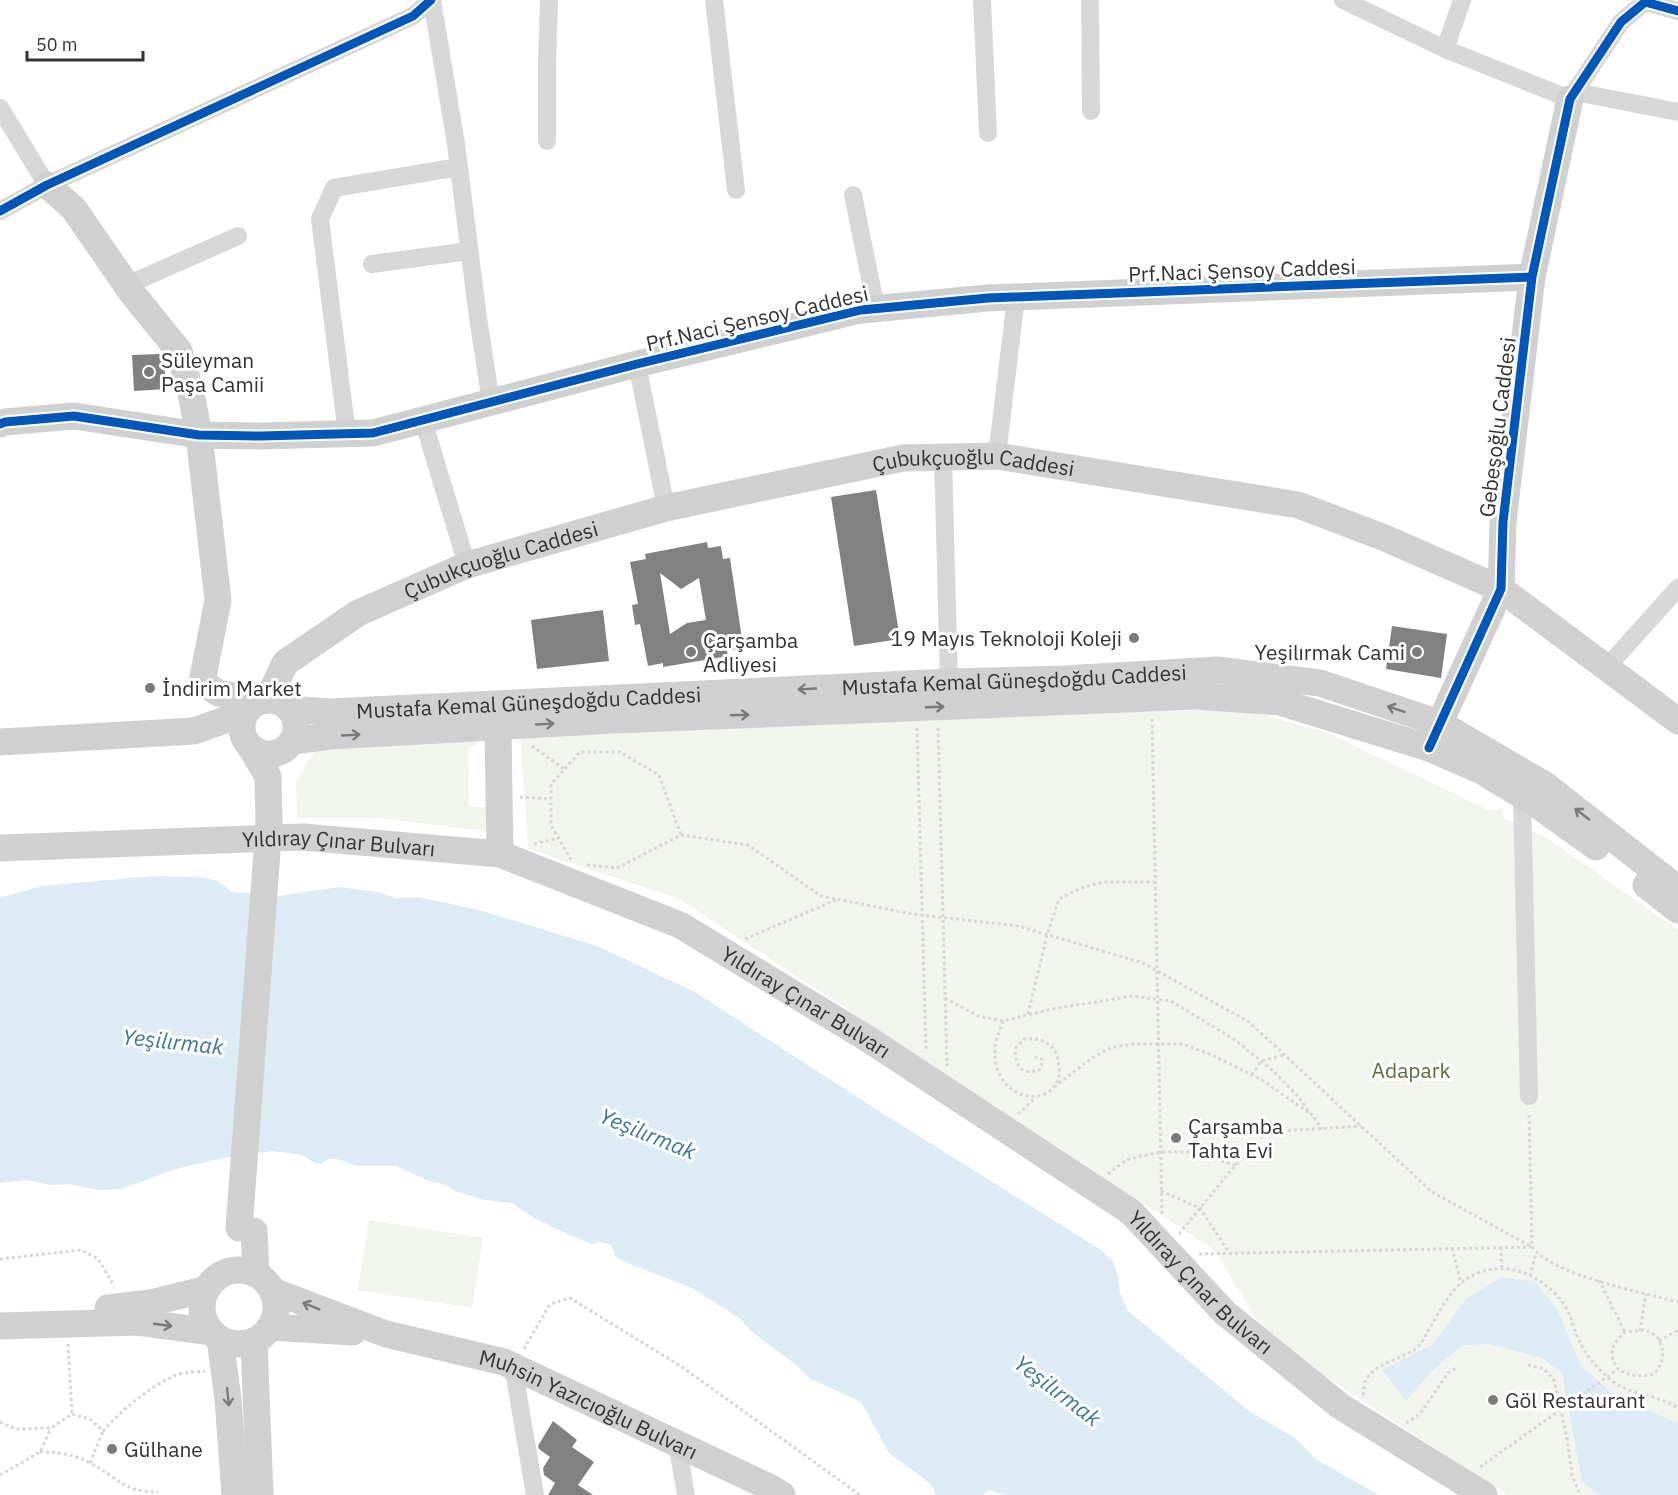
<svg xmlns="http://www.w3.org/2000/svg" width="1678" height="1495" font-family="'IBM Plex Sans',sans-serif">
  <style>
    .green { fill: #f1f5ed }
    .water { fill: #dcebf4 }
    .building { fill: #818181; fill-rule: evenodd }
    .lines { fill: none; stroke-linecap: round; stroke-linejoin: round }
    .path { stroke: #d6d6d6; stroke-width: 3; stroke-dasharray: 3 3; stroke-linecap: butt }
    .street { stroke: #d7d7d7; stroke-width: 18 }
    .secondary { stroke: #d0d0d0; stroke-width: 27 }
    .secondary-bridge { stroke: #d0d0d0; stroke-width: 27 }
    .cycleway-casing { stroke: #fff; stroke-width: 13 }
    .cycleway { stroke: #0057b8; stroke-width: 9 }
    .oneway { stroke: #7a7a7a }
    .poi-dot { fill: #7a7a7a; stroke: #fff; stroke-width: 2 }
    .labels { text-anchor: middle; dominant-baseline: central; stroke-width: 6; stroke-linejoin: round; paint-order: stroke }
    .street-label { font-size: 21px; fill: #333; stroke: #fff }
    .poi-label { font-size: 21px; fill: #333; stroke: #fff; text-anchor: start }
    .park-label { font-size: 21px; fill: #56713d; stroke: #fff }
    .water-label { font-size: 22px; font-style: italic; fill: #3c779a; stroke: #fff }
  </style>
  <rect width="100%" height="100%" fill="#fff"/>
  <!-- green -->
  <path class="green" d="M1242,709L1326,732L1488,810L1502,809L1503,817L1547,838L1678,930V1495H1507L1269,1340L1214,1250L679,899L528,849L520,731Z
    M482,739L468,749L469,807H493L494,832L376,818H297L296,782L317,747Z
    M369,1220L483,1238L472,1308L358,1290Z"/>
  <!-- water -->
  <path class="water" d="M153,876L199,877L216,880L232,892L279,896L339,887L379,892L395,898L419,897L479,910L597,946L695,992L874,1108L1101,1250L1113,1261L1118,1276L1120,1293L1127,1310L1249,1411L1295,1438L1317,1460L1379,1495H1004L989,1490L982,1495H936L931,1484L889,1453L861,1402L809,1378L794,1363L752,1332L738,1317L690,1287L632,1265L616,1257L611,1245L601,1242L592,1244L570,1235L534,1218L512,1203L484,1200L458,1192L440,1183L431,1182L396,1166H358L336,1159H328L323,1163H315L302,1155L273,1151L219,1159L176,1169L122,1189L99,1190L69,1184L51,1185L27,1180L0,1183V898L41,886Z
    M1502,1277L1535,1282L1557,1309L1581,1366L1614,1395L1678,1423V1495H1600L1582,1482L1562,1373L1540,1357L1489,1344L1462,1345L1430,1373L1406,1401L1382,1370L1432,1345L1466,1299Z"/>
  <!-- building -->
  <path class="building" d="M161,354L164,358L166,389L134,391L132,355Z
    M876,490L900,639L854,646L831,497Z
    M707,542L708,548L721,546L723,559L730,558L742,639L737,640L740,649L727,651L728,656L663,667V663L648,666L640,624L635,625L632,605L638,604L630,562L646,559L645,554ZM660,573L681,589L699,578L706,620L687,623L670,634Z
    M603,610L609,661L537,669L531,620Z
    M1392,626L1447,634L1441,678L1386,669Z
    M553,1421L577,1440L572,1447L594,1462L578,1485L593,1495H548L555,1483L544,1475L543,1468L550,1457L539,1449L538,1446Z"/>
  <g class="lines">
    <!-- path -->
    <path class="path" d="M1152,719L1162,1214
      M917,728L926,1051
      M938,728L947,1066
      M532,746L564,769
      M520,797L551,799
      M534,844L559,838
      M571,860L551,825V784L580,752H620L659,775L681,835
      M587,865L617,868L681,835L748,845L821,896L912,914L1018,926L1143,963L1249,1022L1432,1192L1532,1247C1555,1276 1641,1292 1678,1302
      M745,939L838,899
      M945,998L978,1016L1003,1021L1052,1009L1132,996L1171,1001L1235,1040L1271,1069L1297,1095L1322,1129
      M1028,1014L1047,935L1059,899L1081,888L1103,882H1155
      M1003,1021C1000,1029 996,1039 995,1047C991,1108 1065,1110 1059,1066C1058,1062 1058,1057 1056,1053C1048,1040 1038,1038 1024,1039L1015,1049C1016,1068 1022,1076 1041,1069L1042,1059L1032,1056
      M1252,1075L1261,1061L1284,1055
      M1054,1087L1092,1058L1110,1048L1132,1044H1183L1212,1055L1262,1080L1309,1113
      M1018,1114L1035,1098
      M1108,1174L1126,1160L1160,1152H1188L1236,1165
      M1161,1191L1200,1208L1229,1253
      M1179,1234L1228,1174L1266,1132L1361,1126
      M1501,1247L1502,1269
      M1452,1248L1461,1283
      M1199,1254L1532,1247L1529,1112
      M0,1259L81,1250L97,1258L111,1280L113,1287
      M1530,1276L1536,1253
      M1599,1280L1625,1332
      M1640,1331L1646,1294
      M1659,1341L1678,1330
      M68,1344L72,1414
      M524,1349L550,1304L570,1298L682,1367L860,1495
      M1528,1365L1544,1369L1554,1380L1567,1438L1572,1475L1580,1495
      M1363,1395C1364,1392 1364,1385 1365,1382C1376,1358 1411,1361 1423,1340C1432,1324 1448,1294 1461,1283C1497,1254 1544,1272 1566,1308C1573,1319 1574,1332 1580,1342C1585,1354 1595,1365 1605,1375C1627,1397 1654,1392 1678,1408
      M0,1422L16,1429L51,1428L72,1414L90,1419L103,1431C123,1409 149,1387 176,1375C184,1372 196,1372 205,1371
      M1406,1423L1420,1414L1448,1373L1456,1368
      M40,1452C57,1452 74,1454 90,1463C118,1477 122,1492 158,1492
      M90,1463L103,1431
      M1480,1467L1618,1369C1607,1353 1612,1344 1625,1332L1645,1330L1657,1336C1665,1353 1665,1357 1655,1374C1640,1377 1632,1377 1618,1369
      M0,1475L40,1452L51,1428"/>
    <!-- street -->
    <path class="street" d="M432,0L456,144L478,318L491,402
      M714,0L736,190
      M982,0L988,133
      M1090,0L1091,111
      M1343,0L1445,49L1570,99L1621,22L1645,2L1678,11
      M1445,49L1462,0
      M1575,92L1678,112
      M0,108L47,185
      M547,141V63L549,0
      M853,195L876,308
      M0,211L47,185L413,16L431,0
      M372,264L469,251
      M127,285L238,236
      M637,364L666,508
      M423,420L467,565
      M347,434L320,219L334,188L459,167
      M943,456L949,682
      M997,456L1016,297
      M1607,667L1678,588
      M1522,796L1529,1096
      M513,1366L535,1495
      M677,1443L686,1495"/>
    <!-- secondary -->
    <g class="secondary">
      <path d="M47,185L74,209L132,293L179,351L191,393L199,435L218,600L202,682L218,693L260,701"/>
      <path d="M0,424L5,422L74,416L199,435L261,436L373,433L637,364L861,310L988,298L1532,277"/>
      <circle cx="269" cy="727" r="27"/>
      <path id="s1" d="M268,700L285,663L358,613L467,565L666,508L903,458L997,456L1298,505L1385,538L1501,589L1678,721"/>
      <path id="s2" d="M289,709L329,712L949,682L1064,679L1217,670L1320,683L1439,723L1545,785L1678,889"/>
      <path d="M498,727L500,854"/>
      <path d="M1432,740L1501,589L1503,522L1532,277L1570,99"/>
      <path d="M293,741L330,736L614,720L1152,698L1195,696L1280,702L1429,748L1480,770L1536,804L1596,847"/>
      <path d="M0,742L194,731L245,713"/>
      <path d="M249,745L268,776L269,825"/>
      <path id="s3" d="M0,848L303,837L500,854L680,925L868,1039L1131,1212L1225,1313L1340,1406L1484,1495"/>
      <path d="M1646,885L1678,910"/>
      <path d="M254,1231L256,1274"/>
      <circle cx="239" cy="1307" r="37"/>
      <path id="s4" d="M273,1291L386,1334L504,1362L771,1488L782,1495"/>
      <path d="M108,1308L150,1303L207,1289"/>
      <path d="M0,1326L137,1322L212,1332"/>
      <path d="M270,1327L353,1332"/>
      <path d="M220,1339L228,1399L235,1495"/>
      <path d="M254,1341L260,1495"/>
    </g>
    <!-- secondary-bridge -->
    <path class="secondary-bridge" d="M239,1228L269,825"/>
    <defs>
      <path id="cycleway" d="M0,211L47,185L413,16L431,0
        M0,424L5,422L74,416L199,435L261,436L373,433L637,364L861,310L988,298L1532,277
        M1429,748L1501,589L1503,522L1532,277L1570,99L1621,22L1645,2L1678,11"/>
    </defs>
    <!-- cycleway casing -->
    <use href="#cycleway" class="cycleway-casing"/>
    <!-- cycleway -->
    <use href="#cycleway" class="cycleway"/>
  </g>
  <!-- one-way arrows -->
  <defs><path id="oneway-shaft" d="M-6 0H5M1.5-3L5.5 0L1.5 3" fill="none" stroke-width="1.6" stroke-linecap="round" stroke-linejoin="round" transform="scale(1.5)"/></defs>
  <g class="oneway">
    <use href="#oneway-shaft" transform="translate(807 689) rotate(177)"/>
    <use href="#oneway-shaft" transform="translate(935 707) rotate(-2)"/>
    <use href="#oneway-shaft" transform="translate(1396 709) rotate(-161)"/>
    <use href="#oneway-shaft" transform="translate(740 715) rotate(-2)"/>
    <use href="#oneway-shaft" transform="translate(545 724) rotate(-3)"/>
    <use href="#oneway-shaft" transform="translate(351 735) rotate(-3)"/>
    <use href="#oneway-shaft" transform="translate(1582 814) rotate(-142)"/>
    <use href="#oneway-shaft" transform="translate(311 1306) rotate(-158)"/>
    <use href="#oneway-shaft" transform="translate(163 1325) rotate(8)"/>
    <use href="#oneway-shaft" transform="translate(228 1397) rotate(84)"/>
  </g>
  <!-- markers -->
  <g class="poi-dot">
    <circle cx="149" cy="372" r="6"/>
    <circle cx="1134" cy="638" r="6"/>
    <circle cx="691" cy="652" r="6"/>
    <circle cx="1417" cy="652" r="6"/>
    <circle cx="150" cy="688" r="6"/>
    <circle cx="1176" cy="1138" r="6"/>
    <circle cx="1493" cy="1400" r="6"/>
    <circle cx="112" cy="1449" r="6"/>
  </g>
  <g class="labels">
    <!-- street labels -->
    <g class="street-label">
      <text transform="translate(1242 270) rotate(-2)">Prf.Naci Şensoy Caddesi</text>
      <text transform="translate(757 318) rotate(-13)">Prf.Naci Şensoy Caddesi</text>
      <text transform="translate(1497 427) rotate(-83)">Gebeşoğlu Caddesi</text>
      <text stroke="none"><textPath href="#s1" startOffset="768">Çubukçuoğlu Caddesi</textPath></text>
      <text stroke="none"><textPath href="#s1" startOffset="282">Çubukçuoğlu Caddesi</textPath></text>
      <text stroke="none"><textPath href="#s2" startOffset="726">Mustafa Kemal Güneşdoğdu Caddesi</textPath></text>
      <text stroke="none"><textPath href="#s2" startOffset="240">Mustafa Kemal Güneşdoğdu Caddesi</textPath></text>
      <text stroke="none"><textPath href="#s3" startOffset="339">Yıldıray Çınar Bulvarı</textPath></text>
      <text stroke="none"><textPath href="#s3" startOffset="842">Yıldıray Çınar Bulvarı</textPath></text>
      <text stroke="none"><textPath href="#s3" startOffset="1328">Yıldıray Çınar Bulvarı</textPath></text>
      <text stroke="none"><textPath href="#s4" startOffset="336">Muhsin Yazıcıoğlu Bulvarı</textPath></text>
    </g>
    <!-- poi labels -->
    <g class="poi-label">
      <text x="161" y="360">Süleyman<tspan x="161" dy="24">Paşa Camii</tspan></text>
      <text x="1122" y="638" text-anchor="end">19 Mayıs Teknoloji Koleji</text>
      <text x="703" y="640">Çarşamba<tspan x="703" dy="24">Adliyesi</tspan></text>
      <text x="1405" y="652" text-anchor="end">Yeşilırmak Cami</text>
      <text x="162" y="688">İndirim Market</text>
      <text x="1188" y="1126">Çarşamba<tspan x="1188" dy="24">Tahta Evi</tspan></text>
      <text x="1505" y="1400">Göl Restaurant</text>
      <text x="124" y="1449">Gülhane</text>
    </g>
    <!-- park labels -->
    <g class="park-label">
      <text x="1411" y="1070">Adapark</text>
    </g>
    <!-- water labels -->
    <g class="water-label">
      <text transform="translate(173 1041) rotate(6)">Yeşilırmak</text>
      <text transform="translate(648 1133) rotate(22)">Yeşilırmak</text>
      <text transform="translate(1058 1390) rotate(37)">Yeşilırmak</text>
    </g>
  </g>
  <!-- scale -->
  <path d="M27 51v9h116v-9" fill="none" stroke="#333333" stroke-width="3"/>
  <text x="36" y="51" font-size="18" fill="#333333" stroke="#ffffff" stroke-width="4.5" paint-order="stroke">50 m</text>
</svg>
